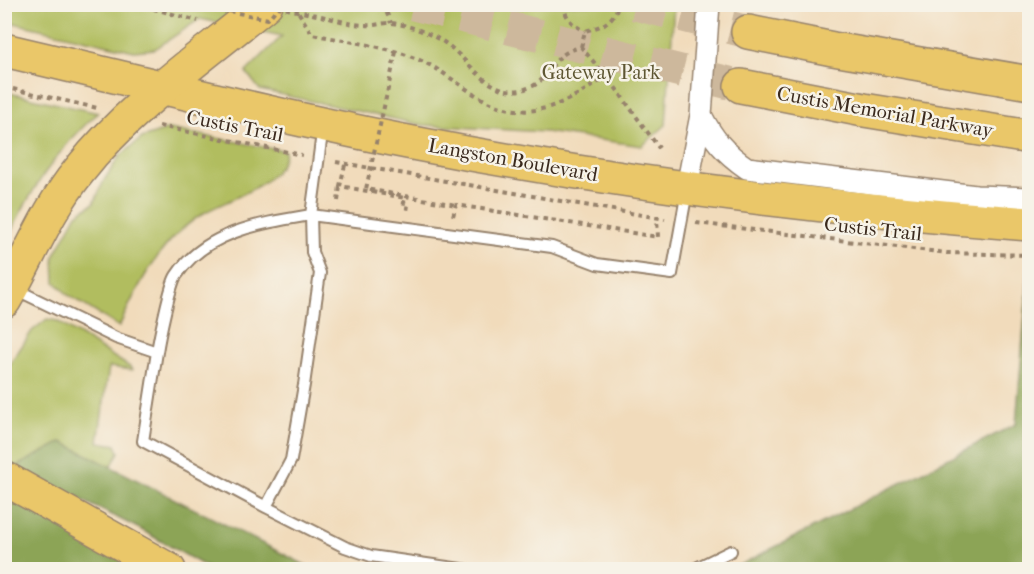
<svg xmlns="http://www.w3.org/2000/svg" width="1034" height="574" font-family="'IM FELL French Canon',serif">
  <style>
    .green { fill: #b1bd5f; stroke: #76743e; stroke-width: 1.5 }
    .forest { fill: #8ca456; stroke: #64673a; stroke-width: 1.5 }
    .lines { fill: none; stroke-linecap: round; stroke-linejoin: round }
    .motorway-tunnel { stroke: #cdb89c; stroke-width: 33; stroke-dasharray: 33 16; stroke-linecap: butt }
    .service-casing { stroke: #96826c; stroke-width: 14 }
    .minor-casing { stroke: #96826c; stroke-width: 24 }
    .primary-casing { stroke: #96826c; stroke-width: 36 }
    .trunk-casing { stroke: #96826c; stroke-width: 36 }
    .motorway-casing { stroke: #96826c; stroke-width: 36 }
    .path { stroke: #96826c; stroke-width: 4; stroke-dasharray: 4.5 4.5; stroke-linecap: butt }
    .service { stroke: #fff; stroke-width: 10 }
    .minor { stroke: #fff; stroke-width: 21 }
    .primary { stroke: #eac769; stroke-width: 33 }
    .trunk { stroke: #eac769; stroke-width: 33 }
    .motorway { stroke: #eac769; stroke-width: 33 }
    .path-bridge { stroke: #96826c; stroke-width: 4; stroke-dasharray: 4.5 4.5; stroke-linecap: butt }
    .labels { text-anchor: middle; dominant-baseline: central; stroke-width: 5; stroke-linejoin: round; paint-order: stroke }
    .park-label { font-size: 20px; fill: #5e5632; stroke: #f7f3e8 }
    .street-label { font-size: 20px; fill: #3b2a1e; stroke: #f7f3e8 }
  </style>
  <rect width="100%" height="100%" fill="#f7f3e8"/>
  <filter id="ink" filterUnits="userSpaceOnUse"><feTurbulence type="fractalNoise" baseFrequency=".0167" numOctaves="2"/><feDisplacementMap in="SourceGraphic" scale="12" xChannelSelector="R" yChannelSelector="G"/><feConvolveMatrix kernelMatrix="1 2 1 2 8 2 1 2 1" color-interpolation-filters="sRGB"/></filter>
  <filter id="wash" filterUnits="userSpaceOnUse"><feTurbulence type="fractalNoise" baseFrequency=".008" numOctaves="4" result="noise"/><feDisplacementMap in="SourceGraphic" scale="24" xChannelSelector="R" yChannelSelector="G"/><feGaussianBlur stdDeviation="1.35" result="paint"/><feColorMatrix in="noise" values="0 0 0 0 0 0 0 0 0 0 0 0 0 0 0 0 0 1.4 0 .05"/><feComposite in="paint" operator="in"/></filter>
  <g filter="url(#wash)">
    <rect width="100%" height="100%" fill="#f1dbbb"/>
    <!-- green -->
    <path class="green" d="M5,4L674,5L666,125L642,146L545,132L422,125L260,90L246,72L282,36L200,19L155,49L134,51L5,21Z
      M5,92L98,113C55,151 29,193 5,244Z
      M169,129L285,151C283,184 228,199 204,213C161,239 139,283 119,327L68,295L55,282L54,257L66,234L77,214L94,203L104,180L120,156L142,138Z
      M47,319L57,321L130,367L132,370L109,367L98,442L116,445L119,452L111,467L62,442L15,467L5,463V371L32,331Z"/>
    <!-- forest -->
    <path class="forest" d="M1029,265V569H732L1016,424Z
      M62,442L313,569H210L140,529L15,467Z
      M5,496L140,570H5Z"/>
  </g>
  <g filter="url(#ink)">
    <g class="lines">
      <!-- motorway-tunnel -->
      <path class="motorway-tunnel" d="M413,4L741,86
        M635,4L748,32"/>
      <defs>
        <path id="service" d="M15,289L116,338L157,352C159,339 170,285 176,276C205,231 263,223 311,215L323,126
          M157,352L143,441L266,507L291,460L304,385L320,273L312,252L311,215L552,247L597,264L672,274L687,191
          M266,507L345,547L371,556L468,570
          M692,570L731,551"/>
        <path id="minor" d="M701,115C713,139 725,153 747,168L976,196L1030,198
          M687,187L701,115L709,4"/>
        <path id="primary" d="M4,50C142,82 279,117 418,144C619,183 825,209 1030,224"/>
        <path id="trunk" d="M4,301C29,258 47,210 79,171C130,106 202,57 266,4"/>
        <path id="motorway" d="M748,32L833,49L1030,83
          M741,86L864,110L1030,137
          M4,478L169,570"/>
      </defs>
      <!-- service casing -->
      <use href="#service" class="service-casing"/>
      <!-- minor casing -->
      <use href="#minor" class="minor-casing"/>
      <!-- primary casing -->
      <use href="#primary" class="primary-casing"/>
      <!-- trunk casing -->
      <use href="#trunk" class="trunk-casing"/>
      <!-- motorway casing -->
      <use href="#motorway" class="motorway-casing"/>
      <!-- path -->
      <path class="path" d="M136,4L198,21
        M383,4L391,23
        M563,4C566,19 572,25 585,31
        M294,5L312,34C349,42 390,46 424,62C445,72 462,88 483,99C531,125 566,103 606,77
        M321,16C335,19 351,25 366,25C374,26 381,23 389,23C405,23 432,34 445,43C470,60 489,99 525,89C554,81 546,55 581,47L615,87L659,148
        M581,47L585,31C603,26 612,23 619,4
        M4,87L97,108
        M159,126L302,155
        M336,162L665,219
        M345,165L340,186L405,198L403,207L410,208
        M338,201L340,186
        M453,216L456,205L658,237L657,218
        M696,223L947,253L1030,255"/>
      <!-- service -->
      <use href="#service" class="service"/>
      <!-- minor -->
      <use href="#minor" class="minor"/>
      <!-- primary -->
      <use href="#primary" class="primary"/>
      <!-- trunk -->
      <use href="#trunk" class="trunk"/>
      <!-- motorway -->
      <use href="#motorway" class="motorway"/>
      <!-- path-bridge -->
      <path class="path-bridge" d="M194,4L268,19L278,7L321,16
        M396,52L366,189L456,205"/>
    </g>
  </g>
  <g class="labels">
    <!-- park labels -->
    <g class="park-label">
      <text x="601" y="72">Gateway Park</text>
    </g>
    <!-- street labels -->
    <g class="street-label">
      <text transform="translate(885 112) rotate(10)">Custis Memorial Parkway</text>
      <text transform="translate(235 126) rotate(11)">Custis Trail</text>
      <text transform="translate(513 160) rotate(10)">Langston Boulevard</text>
      <text transform="translate(873 229) rotate(6)">Custis Trail</text>
    </g>
  </g>
  <!-- margin -->
  <rect width="1034" height="574" fill="none" stroke="#f7f3e8" stroke-width="24"/>
</svg>
